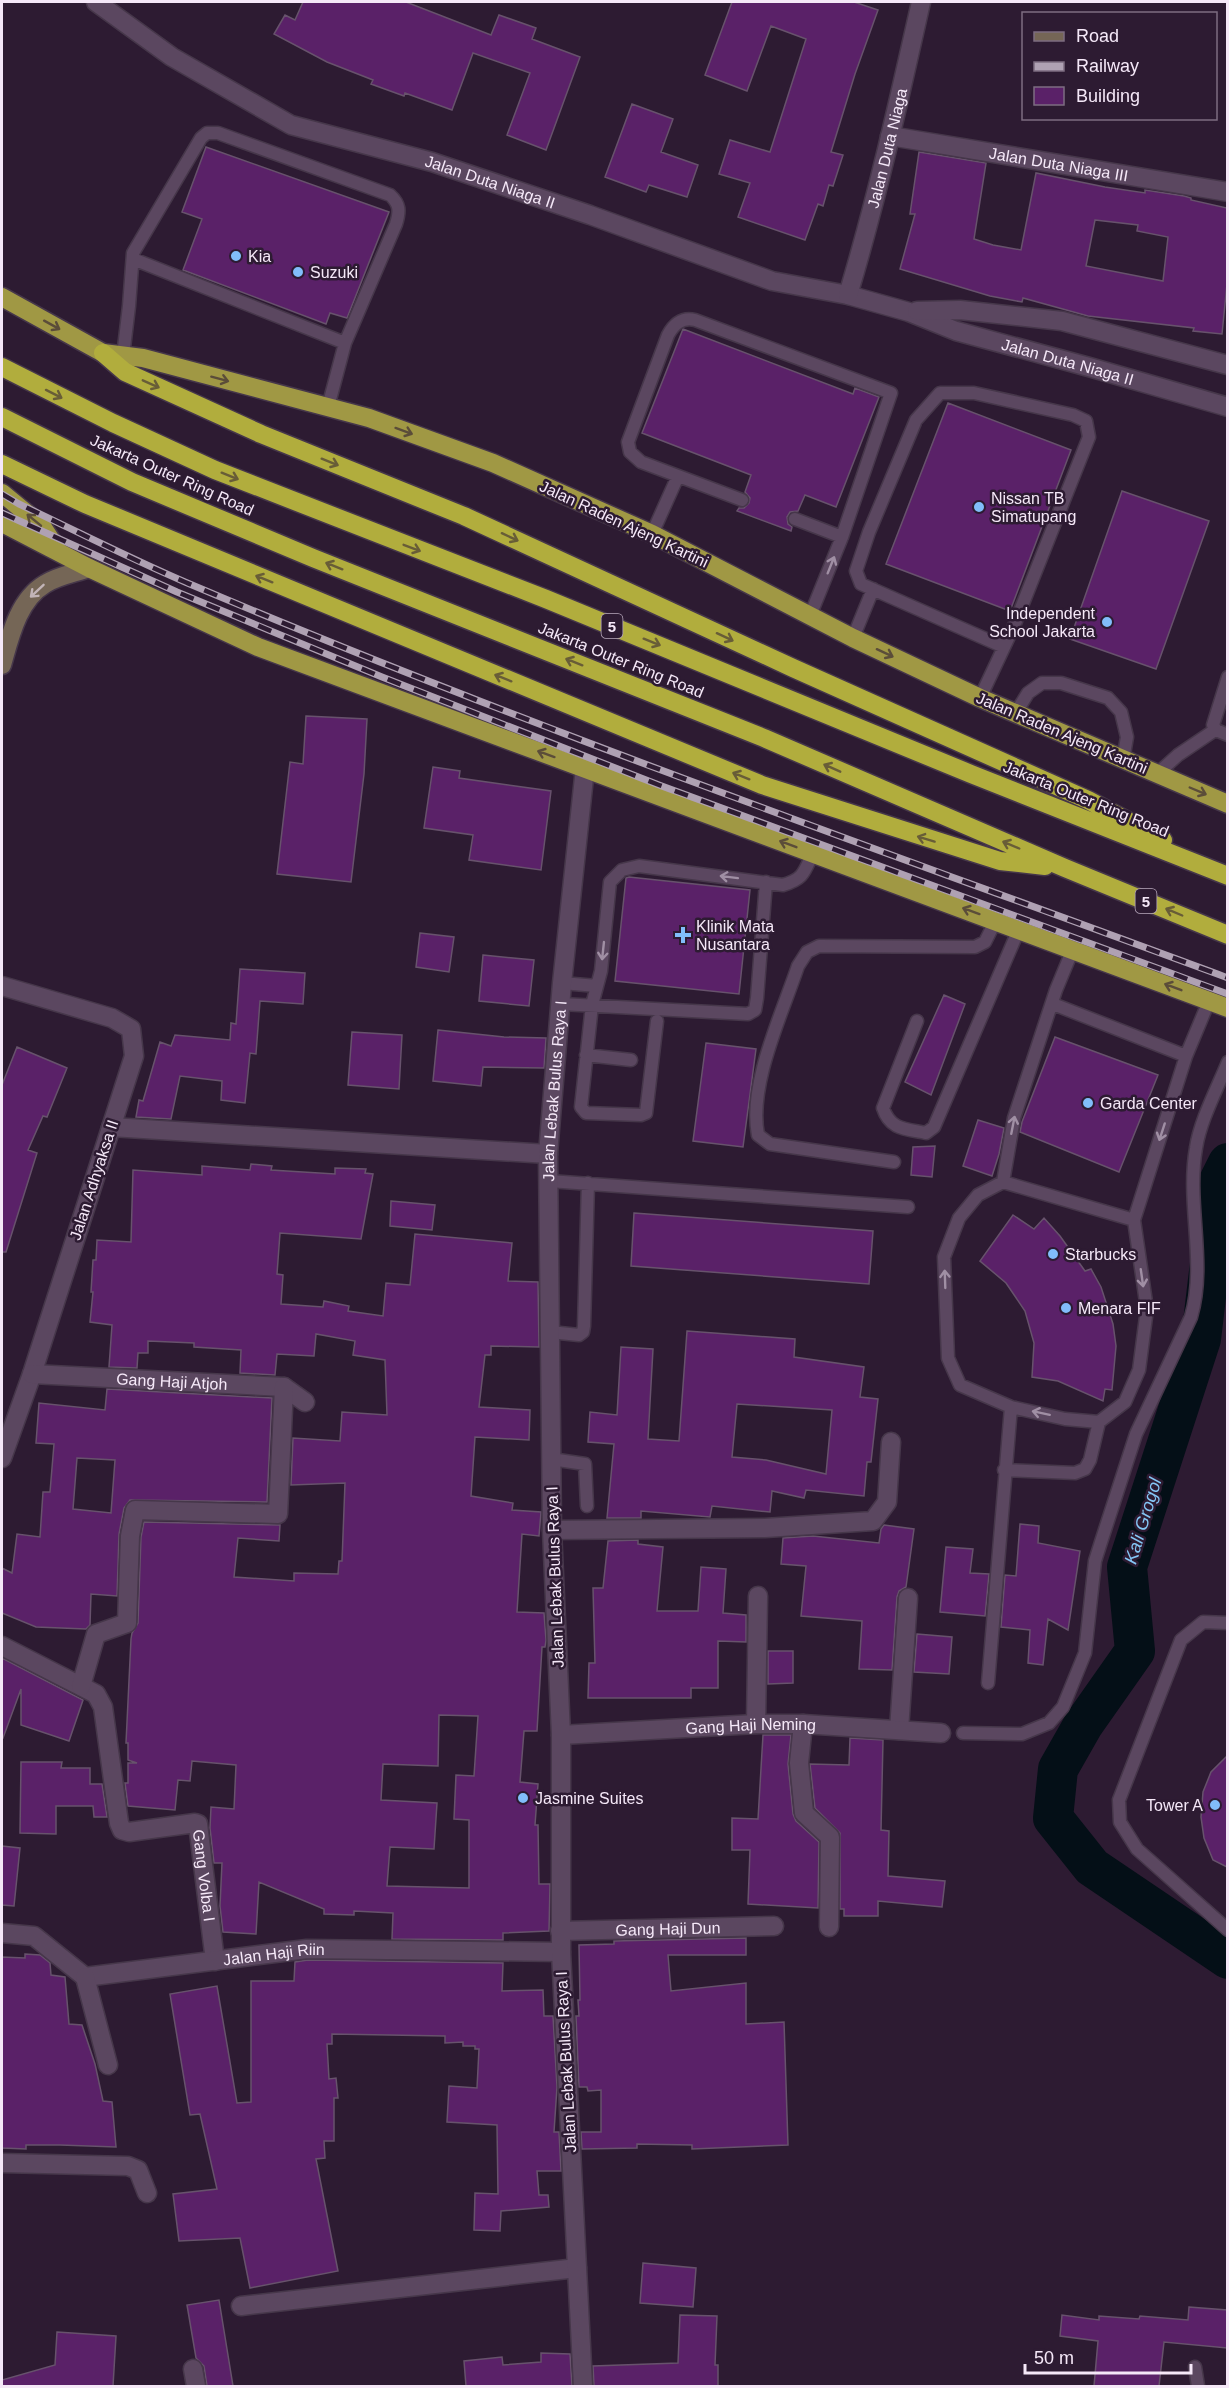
<svg xmlns="http://www.w3.org/2000/svg" width="1229" height="2388" font-family="Arial,sans-serif">
  <style>
    .lines { fill: none; stroke-linecap: round; stroke-linejoin: round }
    .river { stroke: #040f17; stroke-width: 40 }
    .building { fill: #5a2168; stroke: #67526c; stroke-width: 1.5; fill-rule: evenodd }
    .service-casing { stroke: #46374a; stroke-width: 15 }
    .minor-casing { stroke: #46374a; stroke-width: 21 }
    .secondary-casing { stroke: #46374a; stroke-width: 21 }
    .trunk-casing { stroke: #46374a; stroke-width: 21 }
    .motorway-casing { stroke: #46374a; stroke-width: 21 }
    .service { stroke: #5b4760; stroke-width: 12 }
    .minor { stroke: #5b4760; stroke-width: 18 }
    .secondary { stroke: #756656; stroke-width: 18 }
    .trunk { stroke: #a09844; stroke-width: 18 }
    .motorway { stroke: #b1ad3d; stroke-width: 18 }
    .rail-casing { stroke: #afa1b3; stroke-width: 7 }
    .rail { stroke: #2d1b32; stroke-width: 4.5; stroke-dasharray: 14; stroke-linecap: butt }
    .oneway { stroke: #5b4d39 }
    .oneway2 { stroke: #685d37 }
    .oneway3 { stroke: #a08fa4 }
    .oneway4 { stroke: #c2b4b7 }
    .poi-dot { fill: #81bdfa; stroke: #2d1b32; stroke-width: 2 }
    .labels { text-anchor: middle; dominant-baseline: central; stroke-width: 5; stroke-linejoin: round; paint-order: stroke }
    .shield { fill: #2d1b32; stroke: #b9aabd; stroke-width: 1.5 }
    .shield-label { font-size: 15px; font-weight: bold; fill: #f5e8f8 }
    .street-label { font-size: 16px; fill: #f5e8f8; stroke: #2d1b32 }
    .poi-label { font-size: 16px; fill: #f5e8f8; stroke: #2d1b32; text-anchor: start }
    .water-label { font-size: 18px; font-style: italic; fill: #85c6f5; stroke: #2d1b32 }
  </style>
  <rect width="100%" height="100%" fill="#2d1b32"/>
  <g class="lines">
    <!-- river -->
    <path class="river" d="M1228,1163L1220,1179L1201,1339L1127,1567L1135,1651L1083,1725L1058,1769L1053,1818L1092,1867L1228,1959"/>
  </g>
  <!-- building -->
  <path class="building" d="M303,2H406L491,35L499,15L536,28L532,39L580,57L546,150L507,135L530,73L473,53L452,110L405,93L404,96L371,84L373,80L327,62L274,34L285,15L295,20Z
    M732,2H854L878,10L855,74L831,152L843,155L833,186L829,185L823,206L818,204L805,240L738,217L750,183L719,174L730,140L770,152L806,39L771,26L747,91L705,75Z
    M632,104L673,119L661,152L698,165L687,197L649,185L646,192L605,177Z
    M206,147L389,212L347,318L330,313L326,324L183,270L202,219L182,212Z
    M919,152L986,163L974,239L993,245L1021,250L1036,173L1105,187L1145,193V190L1184,196L1191,198V200L1227,208V284L1222,334L1193,331L1194,328L1088,316L1023,298L1022,302L990,296L900,269L915,214H910ZM1095,220L1138,225L1137,231L1168,237L1163,281L1086,266Z
    M683,329L853,394L855,388L879,397L836,507L805,495L798,511L790,512L787,517L788,524L792,527L791,531L737,511L739,508H744L749,503L750,498L745,492L751,475L642,433Z
    M948,403L1071,450L1010,611L886,564Z
    M1122,491L1209,521L1156,669L1070,639Z
    M306,716L367,719L364,774L351,882L277,874L290,762L303,764Z
    M433,767L460,771L459,778L551,791L541,870L469,860L473,835L424,828Z
    M629,877L750,890L739,994L615,981L626,878Z
    M420,933L454,937L449,972L416,967Z
    M483,955L534,960L529,1006L479,1001Z
    M240,969L305,973L303,1004L260,1001L256,1054L250,1053L245,1103L221,1100L222,1081L180,1076L171,1119L136,1117L139,1100L143,1101L160,1042L171,1046L175,1035L230,1040L231,1023L236,1024Z
    M944,995L965,1004L931,1095L905,1082Z
    M438,1030L504,1037L546,1038L544,1068L483,1067L481,1086L433,1081Z
    M352,1032L402,1035L399,1089L348,1085Z
    M1055,1037L1158,1075L1119,1172L1020,1132L1022,1122Z
    M706,1043L756,1049L743,1147L693,1141Z
    M17,1047L67,1068L47,1117L43,1116L28,1150L37,1153L6,1252H2V1085Z
    M978,1120L1004,1128L999,1154L992,1176L963,1166Z
    M935,1146L932,1177L911,1175L913,1147Z
    M251,1164L272,1166L271,1170L335,1174V1168L366,1169L365,1173L373,1174L361,1239L280,1233L277,1274L283,1275L281,1304L323,1307L324,1301L349,1306L348,1311L383,1316L386,1283L410,1285L415,1234L512,1243L508,1281L538,1282L539,1347L491,1346V1355H485L479,1407L530,1410L529,1440L475,1437L471,1496L513,1503L512,1510L541,1512L539,1536L522,1534L517,1612L544,1613L546,1640L545,1647H542L537,1731H524L520,1782L538,1784L535,1825H538L539,1884H550L549,1931L503,1933V1940L392,1939L393,1913L354,1911V1915L324,1914V1909L259,1882L256,1934L223,1932L220,1906L222,1863H214L210,1828L211,1807L234,1809L236,1765L192,1761L190,1781L178,1780L175,1810L128,1806L125,1783H128V1763H137L128,1760V1743H126L131,1639L132,1633L138,1623L141,1537L144,1522L280,1525L279,1541L238,1538L234,1577L294,1581V1573L338,1574L339,1561H342L345,1483L291,1485L293,1438L340,1441L342,1412L387,1415L385,1360L353,1355L355,1341L316,1334L314,1356L277,1354L275,1375L240,1373L241,1350L194,1347V1343L148,1341V1353H138L137,1368L109,1367L112,1325L90,1322L93,1292H91L93,1260H96L97,1240L131,1242L133,1170L202,1175V1166L250,1170ZM439,1715L478,1716L474,1776L456,1775L454,1819L469,1820V1888L387,1886L390,1847L434,1849L437,1803L381,1800L383,1764L438,1766Z
    M391,1201L435,1205L432,1230L390,1226Z
    M634,1213L873,1231L869,1284L631,1266Z
    M1013,1215L1034,1229L1044,1218L1060,1236L1085,1271L1091,1269L1101,1287L1113,1324L1116,1346L1112,1390L1105,1389L1103,1401L1058,1381L1032,1377L1034,1343L1025,1311L1006,1283L980,1261Z
    M687,1331L795,1339L794,1357L864,1367L860,1397L878,1399L871,1462H867L864,1496L806,1490L804,1498L772,1491L770,1512L712,1506L710,1517L641,1511V1518H607L614,1444L588,1442L590,1412L617,1415L621,1347L653,1349L648,1439L679,1441ZM737,1404L832,1410L826,1474L766,1460L732,1457Z
    M107,1389L272,1398L267,1502L130,1500L124,1508L119,1534L117,1596L91,1594L90,1625L86,1629L36,1627L2,1613V1568L12,1573L17,1534L40,1537L43,1492H50L54,1444L36,1443L39,1403L105,1410ZM77,1458L115,1460L111,1513L73,1509Z
    M1020,1524L1039,1526L1038,1543L1080,1551L1068,1630L1048,1619L1043,1665L1028,1663L1030,1630L1001,1627L1005,1575L1016,1576Z
    M884,1525L914,1529L906,1587L899,1591L897,1597L892,1670L859,1669L862,1621L801,1616L806,1566L781,1564L783,1538L813,1536L879,1543L881,1529Z
    M638,1540V1544L663,1547L657,1611H698L701,1567L726,1569L723,1613L746,1615V1642L718,1641V1688H691V1698H588L589,1663H595L593,1588H603L608,1541Z
    M946,1547L973,1549L970,1573L989,1574L985,1616L940,1612Z
    M917,1634L952,1637L949,1674L914,1672Z
    M768,1651H793V1683L768,1684Z
    M2,1658L83,1700L69,1741L21,1725V1689L3,1738L2,1737Z
    M763,1735H791L788,1764L793,1814L796,1821L819,1842L818,1908L748,1904L750,1850H732V1818L758,1819Z
    M850,1738L883,1740L881,1830L889,1831L888,1876L945,1881L942,1907L878,1901V1916H844V1909H840V1833L815,1808L810,1764L849,1765Z
    M1227,1756V1867L1213,1860L1204,1838L1201,1817L1203,1792L1211,1772Z
    M21,1762H62L61,1768H90V1784H102L107,1817H94L93,1806H56V1834L20,1833Z
    M2,1846L20,1848L14,1906L2,1905Z
    M746,1938V1955H668L671,1991L746,1983V2024L784,2022L788,2145L692,2149V2145L637,2144V2148L582,2149L581,2132H601V2090L588,2091L587,2087H579L576,2016H579L578,2000H580L579,1945L614,1944V1941Z
    M25,1954L40,1955L50,1963L51,1975L65,1977L69,2024L82,2025L95,2064L103,2101L112,2102L116,2147L60,2145H26V2149L2,2148V1957L25,1958Z
    M308,1960L503,1963L502,1991L543,1990L544,2016H553L557,2087L554,2132H559L561,2171H537L539,2195H548L549,2207L501,2211L500,2231L474,2230L475,2193L498,2194L497,2125L447,2122L449,2086L477,2088L479,2049H475V2046H463V2042L445,2043V2036L332,2034V2044H327L329,2079L336,2078L338,2098H334V2141H324L325,2158L316,2159L338,2271L250,2288L240,2238L179,2241L173,2194L217,2189L200,2114L190,2115L170,1994L217,1986L237,2103L251,2102V1981H294L295,1962Z
    M643,2263L696,2268L693,2307L640,2303Z
    M219,2300L233,2386H207L204,2366L196,2358L187,2305Z
    M1189,2307L1227,2310V2348L1164,2342L1159,2386H1094L1098,2341L1060,2336L1062,2315L1099,2320V2316L1139,2319L1140,2316L1188,2320Z
    M680,2315L717,2316L715,2365H718V2386H594L593,2366L678,2363Z
    M57,2332L116,2336L113,2386H2V2380L55,2365Z
    M541,2353L570,2354L572,2386H466L464,2361L502,2357L503,2365L541,2362Z"/>
  <g class="lines">
    <defs>
      <path id="service" d="M133,259L345,343
        M123,356L129,306L133,253L201,138L207,133H218L390,195C400,204 400,211 396,224L345,343L328,407
        M742,500L641,462L630,452L628,442L668,335C674,324 682,317 695,320L891,393L842,537L810,616
        M795,519L842,537
        M652,534L678,476
        M853,638L873,589
        M1228,677L1213,725L1216,730L1228,735
        M980,698L1014,626L1089,437L1086,421L1073,415L974,393H940L916,420L869,532L856,571L861,584L1004,647
        M1015,714L1028,693L1042,683H1061L1108,698L1121,712L1127,737L1123,760
        M1157,774L1178,755L1215,730
        M562,983L597,986
        M561,1004L748,1014L755,1010L757,998L766,882
        M1053,1004L1186,1056
        M657,1021L646,1113L641,1115L586,1113L581,1107L592,1005L601,971L610,882L622,870L639,866L783,885C804,879 804,872 813,853
        M917,1021L883,1108C890,1130 906,1129 926,1133L934,1127L1019,929
        M586,1055L631,1060
        M894,1162L770,1144L758,1135C748,1085 782,1014 798,966L807,952L819,946L975,947L985,942L996,920
        M549,1181L908,1207
        M1003,1182L1014,1118L1056,990L1073,949
        M550,1332L579,1335L583,1332L584,1326L588,1183
        M1099,1422L1065,1419L1011,1407L960,1385L948,1358L944,1257L959,1218L978,1195L1003,1182L1134,1220
        M551,1459L585,1464L587,1506
        M1004,1470L1075,1473L1085,1469L1090,1460L1099,1422L1125,1402L1139,1370L1147,1309L1134,1220L1186,1056L1209,1001
        M1228,1623L1203,1622L1181,1640L1119,1800L1120,1822L1137,1849L1228,1930
        M988,1683L1011,1407
        M963,1733L1022,1734L1049,1723L1063,1707L1085,1653L1095,1561L1101,1542L1136,1434L1191,1317C1207,1262 1186,1204 1196,1148C1200,1121 1217,1089 1228,1062
        M1195,2367L1198,2386"/>
      <g id="minor">
        <path id="s1" d="M96,2L172,57L291,125L432,162L590,215L772,281L848,295L909,312L956,331L1089,367L1228,407"/>
        <path id="s2" d="M890,136L1228,192"/>
        <path id="s3" d="M848,295C877,198 899,100 921,2"/>
        <path d="M917,311L960,310L1062,321L1228,365"/>
        <path d="M2,986L112,1018L131,1029L134,1056L32,1374L2,1458"/>
        <path d="M111,1127L548,1154"/>
        <path id="s4" d="M32,1374L284,1387L305,1402"/>
        <path d="M552,1530L765,1528L873,1521L887,1502L891,1442"/>
        <path id="s5" d="M2,1646L96,1694L103,1707L119,1823L122,1830L129,1832L195,1823L198,1824L215,1961"/>
        <path d="M81,1686L96,1634L127,1623L130,1536L135,1510L278,1514L284,1387"/>
        <path d="M756,1724L758,1596"/>
        <path d="M803,1724L799,1763L804,1813L830,1837L829,1927"/>
        <path d="M899,1730L908,1598"/>
        <path id="s6" d="M561,1735L756,1724H803L941,1733"/>
        <path id="s7" d="M560,1931L774,1926"/>
        <path id="s8" d="M2,1933L34,1936L85,1977L307,1949L561,1952"/>
        <path d="M85,1977L108,2065"/>
        <path d="M2,2163L128,2166L138,2170L147,2193"/>
        <path d="M241,2306L577,2268"/>
        <path d="M193,2369L196,2386"/>
        <path id="s9" d="M583,2386L561,1952V1735L552,1530L548,1154L562,983L585,768"/>
      </g>
      <path id="secondary" d="M2,665C10,637 18,600 45,584C57,576 75,573 89,568"/>
      <path id="trunk" d="M2,297L103,353L143,358L369,418L493,463L652,534L853,638L980,698L1228,804
        M2,493L42,526L58,551
        M2,523L89,568L258,647L1228,1008"/>
      <path id="motorway" d="M103,353L125,372L261,434L464,516L793,668L1088,800L1163,840
        M2,367L113,423L215,470L546,599L971,774L1228,876
        M2,417L132,482L313,558L764,738L1065,868L1228,935
        M2,464L85,504L762,785L1000,861L1045,866"/>
    </defs>
    <!-- service casing -->
    <use href="#service" class="service-casing"/>
    <!-- minor casing -->
    <use href="#minor" class="minor-casing"/>
    <!-- secondary casing -->
    <use href="#secondary" class="secondary-casing"/>
    <!-- trunk casing -->
    <use href="#trunk" class="trunk-casing"/>
    <!-- motorway casing -->
    <use href="#motorway" class="motorway-casing"/>
    <!-- service -->
    <use href="#service" class="service"/>
    <!-- minor -->
    <use href="#minor" class="minor"/>
    <!-- secondary -->
    <use href="#secondary" class="secondary"/>
    <!-- trunk -->
    <use href="#trunk" class="trunk"/>
    <!-- motorway -->
    <use href="#motorway" class="motorway"/>
    <defs>
      <path id="rail" d="M2,494L19,504C74,530 129,558 185,582C527,727 879,849 1228,978
        M2,513L177,592L382,677L659,785L1228,994"/>
    </defs>
    <!-- rail casing -->
    <use href="#rail" class="rail-casing"/>
    <!-- rail -->
    <use href="#rail" class="rail"/>
  </g>
  <!-- one-way arrows -->
  <defs><path id="oneway-shaft" d="M-6 0H5M1.5-3L5.5 0L1.5 3" fill="none" stroke-width="1.6" stroke-linecap="round" stroke-linejoin="round" transform="scale(1.5)"/></defs>
  <g class="oneway">
    <use href="#oneway-shaft" transform="translate(52 325) rotate(29)"/>
    <use href="#oneway-shaft" transform="translate(220 379) rotate(15)"/>
    <use href="#oneway-shaft" transform="translate(404 431) rotate(20)"/>
    <use href="#oneway-shaft" transform="translate(34 520) rotate(-141)"/>
    <use href="#oneway-shaft" transform="translate(885 653) rotate(25)"/>
    <use href="#oneway-shaft" transform="translate(546 754) rotate(-160)"/>
    <use href="#oneway-shaft" transform="translate(1198 791) rotate(23)"/>
    <use href="#oneway-shaft" transform="translate(788 844) rotate(-159)"/>
    <use href="#oneway-shaft" transform="translate(971 911) rotate(-160)"/>
    <use href="#oneway-shaft" transform="translate(1173 987) rotate(-159)"/>
  </g>
  <g class="oneway2">
    <use href="#oneway-shaft" transform="translate(151 384) rotate(24)"/>
    <use href="#oneway-shaft" transform="translate(54 394) rotate(27)"/>
    <use href="#oneway-shaft" transform="translate(330 462) rotate(22)"/>
    <use href="#oneway-shaft" transform="translate(230 476) rotate(22)"/>
    <use href="#oneway-shaft" transform="translate(510 537) rotate(25)"/>
    <use href="#oneway-shaft" transform="translate(412 548) rotate(21)"/>
    <use href="#oneway-shaft" transform="translate(334 566) rotate(-158)"/>
    <use href="#oneway-shaft" transform="translate(264 579) rotate(-158)"/>
    <use href="#oneway-shaft" transform="translate(725 637) rotate(25)"/>
    <use href="#oneway-shaft" transform="translate(652 642) rotate(22)"/>
    <use href="#oneway-shaft" transform="translate(574 662) rotate(-158)"/>
    <use href="#oneway-shaft" transform="translate(503 678) rotate(-158)"/>
    <use href="#oneway-shaft" transform="translate(832 768) rotate(-156)"/>
    <use href="#oneway-shaft" transform="translate(741 776) rotate(-158)"/>
    <use href="#oneway-shaft" transform="translate(926 839) rotate(-163)"/>
    <use href="#oneway-shaft" transform="translate(1011 845) rotate(-157)"/>
    <use href="#oneway-shaft" transform="translate(1174 912) rotate(-157)"/>
  </g>
  <g class="oneway3">
    <use href="#oneway-shaft" transform="translate(831 565) rotate(-68)"/>
    <use href="#oneway-shaft" transform="translate(729 877) rotate(-173)"/>
    <use href="#oneway-shaft" transform="translate(603 951) rotate(96)"/>
    <use href="#oneway-shaft" transform="translate(1013 1125) rotate(-79)"/>
    <use href="#oneway-shaft" transform="translate(1162 1132) rotate(108)"/>
    <use href="#oneway-shaft" transform="translate(1142 1278) rotate(82)"/>
    <use href="#oneway-shaft" transform="translate(945 1279) rotate(-92)"/>
    <use href="#oneway-shaft" transform="translate(1041 1413) rotate(-168)"/>
  </g>
  <use class="oneway4" href="#oneway-shaft" transform="translate(37 591) rotate(137)"/>
  <!-- markers -->
  <g class="poi-dot">
    <circle cx="236" cy="256" r="6"/>
    <circle cx="298" cy="272" r="6"/>
    <circle cx="979" cy="507" r="6"/>
    <circle cx="1107" cy="622" r="6"/>
    <path d="M680 926h6v6h6v6h-6v6h-6v-6h-6v-6h6z"/>
    <circle cx="1088" cy="1103" r="6"/>
    <circle cx="1053" cy="1254" r="6"/>
    <circle cx="1066" cy="1308" r="6"/>
    <circle cx="523" cy="1798" r="6"/>
    <circle cx="1215" cy="1805" r="6"/>
  </g>
  <g class="labels">
    <!-- shield labels -->
    <g class="shield">
      <rect x="601.5" y="614" width="21" height="24" rx="4.5"/>
      <rect x="1135.5" y="889" width="21" height="24" rx="4.5"/>
    </g>
    <g class="shield-label">
      <text x="612" y="626">5</text>
      <text x="1146" y="901">5</text>
    </g>
    <!-- street labels -->
    <g class="street-label">
      <text stroke="none"><textPath href="#s3" startOffset="152">Jalan Duta Niaga</textPath></text>
      <text stroke="none"><textPath href="#s2" startOffset="171">Jalan Duta Niaga III</textPath></text>
      <text stroke="none"><textPath href="#s1" startOffset="438">Jalan Duta Niaga II</textPath></text>
      <text stroke="none"><textPath href="#s1" startOffset="1044">Jalan Duta Niaga II</textPath></text>
      <text transform="translate(172 475) rotate(24)">Jakarta Outer Ring Road</text>
      <text transform="translate(624 524) rotate(25)">Jalan Raden Ajeng Kartini</text>
      <text transform="translate(621 660) rotate(22)">Jakarta Outer Ring Road</text>
      <text transform="translate(1062 733) rotate(23)">Jalan Raden Ajeng Kartini</text>
      <text transform="translate(1086 799) rotate(22)">Jakarta Outer Ring Road</text>
      <text stroke="none"><textPath href="#s9" startOffset="1296">Jalan Lebak Bulus Raya I</textPath></text>
      <text transform="translate(94 1180) rotate(-72)">Jalan Adhyaksa II</text>
      <text stroke="none"><textPath href="#s4" startOffset="140">Gang Haji Atjoh</textPath></text>
      <text transform="translate(555 1577) rotate(-92)">Jalan Lebak Bulus Raya I</text>
      <text stroke="none"><textPath href="#s6" startOffset="190">Gang Haji Neming</textPath></text>
      <text stroke="none"><textPath href="#s5" startOffset="374">Gang Volba I</textPath></text>
      <text stroke="none"><textPath href="#s7" startOffset="108">Gang Haji Dun</textPath></text>
      <text stroke="none"><textPath href="#s8" startOffset="288">Jalan Haji Riin</textPath></text>
      <text transform="translate(566 2062) rotate(-93)">Jalan Lebak Bulus Raya I</text>
    </g>
    <!-- poi labels -->
    <g class="poi-label">
      <text x="248" y="256">Kia</text>
      <text x="310" y="272">Suzuki</text>
      <text x="991" y="498">Nissan TB<tspan x="991" dy="18">Simatupang</tspan></text>
      <text x="1095" y="613" text-anchor="end">Independent<tspan x="1095" dy="18">School Jakarta</tspan></text>
      <text x="696" y="926">Klinik Mata<tspan x="696" dy="18">Nusantara</tspan></text>
      <text x="1100" y="1103">Garda Center</text>
      <text x="1065" y="1254">Starbucks</text>
      <text x="1078" y="1308">Menara FIF</text>
      <text x="535" y="1798">Jasmine Suites</text>
      <text x="1203" y="1805" text-anchor="end">Tower A</text>
    </g>
    <!-- water labels -->
    <g class="water-label">
      <text transform="translate(1143 1521) rotate(-73)">Kali Grogol</text>
    </g>
  </g>
  <!-- border -->
  <rect width="1229" height="2388" fill="none" stroke="#f5e8f8" stroke-width="6"/>
  <!-- legend -->
  <rect x="1022" y="12" width="195" height="108" fill="#2d1b32" stroke="#7d6d81" stroke-width="1.5"/>
  <rect x="1034" y="32" width="30" height="9" fill="#756656" stroke="#7d6d81" stroke-width="1.5"/>
  <text x="1076" y="42" font-size="18" fill="#f5e8f8">Road</text>
  <rect x="1034" y="62" width="30" height="9" fill="#afa1b3" stroke="#7d6d81" stroke-width="1.5"/>
  <text x="1076" y="72" font-size="18" fill="#f5e8f8">Railway</text>
  <rect x="1034" y="87" width="30" height="18" fill="#5a2168" stroke="#7d6d81" stroke-width="1.5"/>
  <text x="1076" y="102" font-size="18" fill="#f5e8f8">Building</text>
  <!-- scale -->
  <path d="M1025 2364v9h166v-9" fill="none" stroke="#f5e8f8" stroke-width="3"/>
  <text x="1034" y="2364" font-size="18" fill="#f5e8f8" stroke="#2d1b32" stroke-width="4.5" paint-order="stroke">50 m</text>
</svg>
